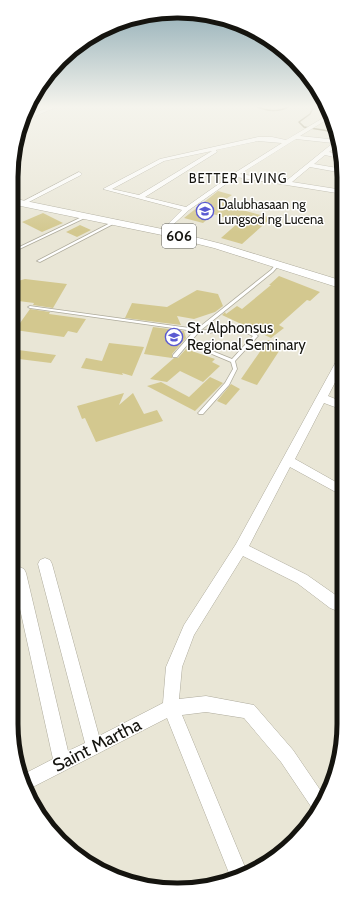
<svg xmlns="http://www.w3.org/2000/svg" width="355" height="901" font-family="Cabin,sans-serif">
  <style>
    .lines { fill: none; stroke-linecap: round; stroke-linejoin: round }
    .stream { stroke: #7c744c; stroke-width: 1.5 }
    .building { fill: #d3c88f }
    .service-casing { stroke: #aeab9c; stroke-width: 1.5 }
    .minor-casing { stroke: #aeab9c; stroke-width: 1 }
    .primary-casing { stroke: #aeab9c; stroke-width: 1 }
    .service { fill: #fff; fill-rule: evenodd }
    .minor { fill: #fff; fill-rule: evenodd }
    .primary { fill: #fff; fill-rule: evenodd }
    .labels { text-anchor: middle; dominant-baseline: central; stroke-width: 3; stroke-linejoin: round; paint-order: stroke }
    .far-neighbourhood-label { font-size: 13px; letter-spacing: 1px; fill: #15140f; stroke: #fff }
    .far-poi-label { font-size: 13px; fill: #15140f; stroke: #fff; text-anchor: start }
    .shield { fill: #fff; stroke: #5b5a57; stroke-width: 1 }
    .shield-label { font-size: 14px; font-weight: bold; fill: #15140f }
    .poi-label { font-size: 15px; fill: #15140f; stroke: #fff; text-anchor: start }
    .near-street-label { font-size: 18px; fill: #15140f; stroke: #fff }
    .rim { fill: none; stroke: #15140f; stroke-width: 5 }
  </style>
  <rect width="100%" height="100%" fill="#e9e6d6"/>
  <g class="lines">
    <!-- stream -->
    <path class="stream" d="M255,106C267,111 278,113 290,106
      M314,106L310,114L299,122L304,127L335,132"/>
  </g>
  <!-- building -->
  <path class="building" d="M218,191L232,195L221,202L226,203L224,205L271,218L242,244L221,238L239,222L213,214L203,223L184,218Z
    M43,213L63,223L42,232L22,222Z
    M80,225L91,230L77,237L66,232Z
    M279,276L320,292L310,301L307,300L279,325L284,328L271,338L222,315L225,312L226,314L237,306L242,309L271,285H269Z
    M25,279L67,284L53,308L33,305L34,303L11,300V283Z
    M197,290L218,294L223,306L215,312L194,319L177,316L181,325L125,318L132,303L167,307Z
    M30,309L50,312L49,314L86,319L77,333L68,331L64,337L15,330Z
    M153,327L184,331L186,338L172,354V358L144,354Z
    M268,340L283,345L257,385L241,379Z
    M109,343L144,347L132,376L122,373L123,375L81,368L86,358L102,361Z
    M11,349L56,355L51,363L11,358Z
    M186,349L215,359L212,362L220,366L203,382L180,371L167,382L150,379L174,358H178Z
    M210,377L223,383L195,411L147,386L161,382L189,397Z
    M231,384L240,389L226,405L217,401Z
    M124,393L119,405L133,393L144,414L157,410L163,421L96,442L85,418L82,419L77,406Z"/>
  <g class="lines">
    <defs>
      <path id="service" d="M22,202L25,203L11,210V208Z
        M86,215L89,216L11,253V251Z
        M116,220L119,221L40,262L37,261Z
        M277,263L280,264L273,272L201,330C211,331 218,328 227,327C238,325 250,330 258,336L235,361L237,369L229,385L203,414H199L198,413L199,412L225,383L233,369L231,362L188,344L177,357H173V355L194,331L30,308L28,307L30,306L197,329L271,270ZM229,329H237L253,336L232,359L190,342L199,332L209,333Z"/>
      <path id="minor" d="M52,106H59L21,122L23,118Z
        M330,114L331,117L300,136L338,140L339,144L329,152L342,155L343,159L325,155L314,164L343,169V173L310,167L292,182L343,190V194L236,177L189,210L163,234L161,233V231L182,210L103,189L160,159L258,137H272L286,140ZM296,139L333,143L286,181L240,174ZM258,141L282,143L233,174L186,207L145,197L217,152L216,150ZM212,151L139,195L112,189L164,161Z
        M79,172L82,174L81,175L25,204L20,203Z
        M343,355V367L328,396L343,402V410L324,403L295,459L343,486V496L290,467L249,546L307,575L337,596L344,595V609L335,610L330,608L297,583L243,556L194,635L182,667L179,699L206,696L254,705L293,750L325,797L316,812L314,811L281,762L244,718L206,712L182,715L247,872L231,878L167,718L27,790L20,776L53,759L13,577L11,576V563L24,569L26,573L68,751L85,743L38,564L40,560L45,558L50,560L52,564L99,736L163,703L166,667L184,625L236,544L338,358Z"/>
      <path id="primary" d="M11,198L167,230L222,244L343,281V289L214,248L162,235L11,204Z"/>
    </defs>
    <!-- service casing -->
    <use href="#service" class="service-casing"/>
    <!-- minor casing -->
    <use href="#minor" class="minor-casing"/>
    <!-- primary casing -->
    <use href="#primary" class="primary-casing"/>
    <!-- service -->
    <use href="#service" class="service"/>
    <!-- minor -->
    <use href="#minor" class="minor"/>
    <!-- primary -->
    <use href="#primary" class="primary"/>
  </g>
  <!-- sky -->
  <linearGradient id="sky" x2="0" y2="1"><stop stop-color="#8eabb4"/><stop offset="0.46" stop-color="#f5f4ed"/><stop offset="1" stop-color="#f5f4ed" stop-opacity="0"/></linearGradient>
  <rect width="355" height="232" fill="url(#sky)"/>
  <!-- icons -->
  <defs>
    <symbol id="university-ring" viewBox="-11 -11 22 22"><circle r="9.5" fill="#fff" stroke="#5a5ad2" stroke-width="1.5"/><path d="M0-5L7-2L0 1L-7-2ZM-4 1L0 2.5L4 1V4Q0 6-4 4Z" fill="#5a5ad2"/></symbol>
  </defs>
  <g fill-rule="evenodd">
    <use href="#university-ring" x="195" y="201" width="20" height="20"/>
    <use href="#university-ring" x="164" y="327" width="20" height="20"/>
  </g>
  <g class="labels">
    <!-- far-neighbourhood labels -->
    <g class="far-neighbourhood-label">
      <text x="238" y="178">BETTER LIVING</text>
    </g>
    <!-- far-poi labels -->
    <g class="far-poi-label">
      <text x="218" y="204">Dalubhasaan ng<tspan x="218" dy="15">Lungsod ng Lucena</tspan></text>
    </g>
    <!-- shield labels -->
    <rect class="shield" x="162" y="224" width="34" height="24" rx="3"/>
    <g class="shield-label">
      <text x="179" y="236">606</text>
    </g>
    <!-- poi labels -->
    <g class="poi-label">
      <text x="187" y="328">St. Alphonsus<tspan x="187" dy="17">Regional Seminary</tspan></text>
    </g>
    <!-- near-street labels -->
    <g class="near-street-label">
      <text transform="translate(97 745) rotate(-27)">Saint Martha</text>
    </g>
  </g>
  <!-- crop -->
  <path d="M0 0H355V901H0ZM177 18H178A159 159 0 0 1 337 177V724A159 159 0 0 1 178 883H177A159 159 0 0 1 18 724V177A159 159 0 0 1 177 18Z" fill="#fff" fill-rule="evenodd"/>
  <path class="rim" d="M177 18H178A159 159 0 0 1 337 177V724A159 159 0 0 1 178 883H177A159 159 0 0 1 18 724V177A159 159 0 0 1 177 18Z"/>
</svg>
